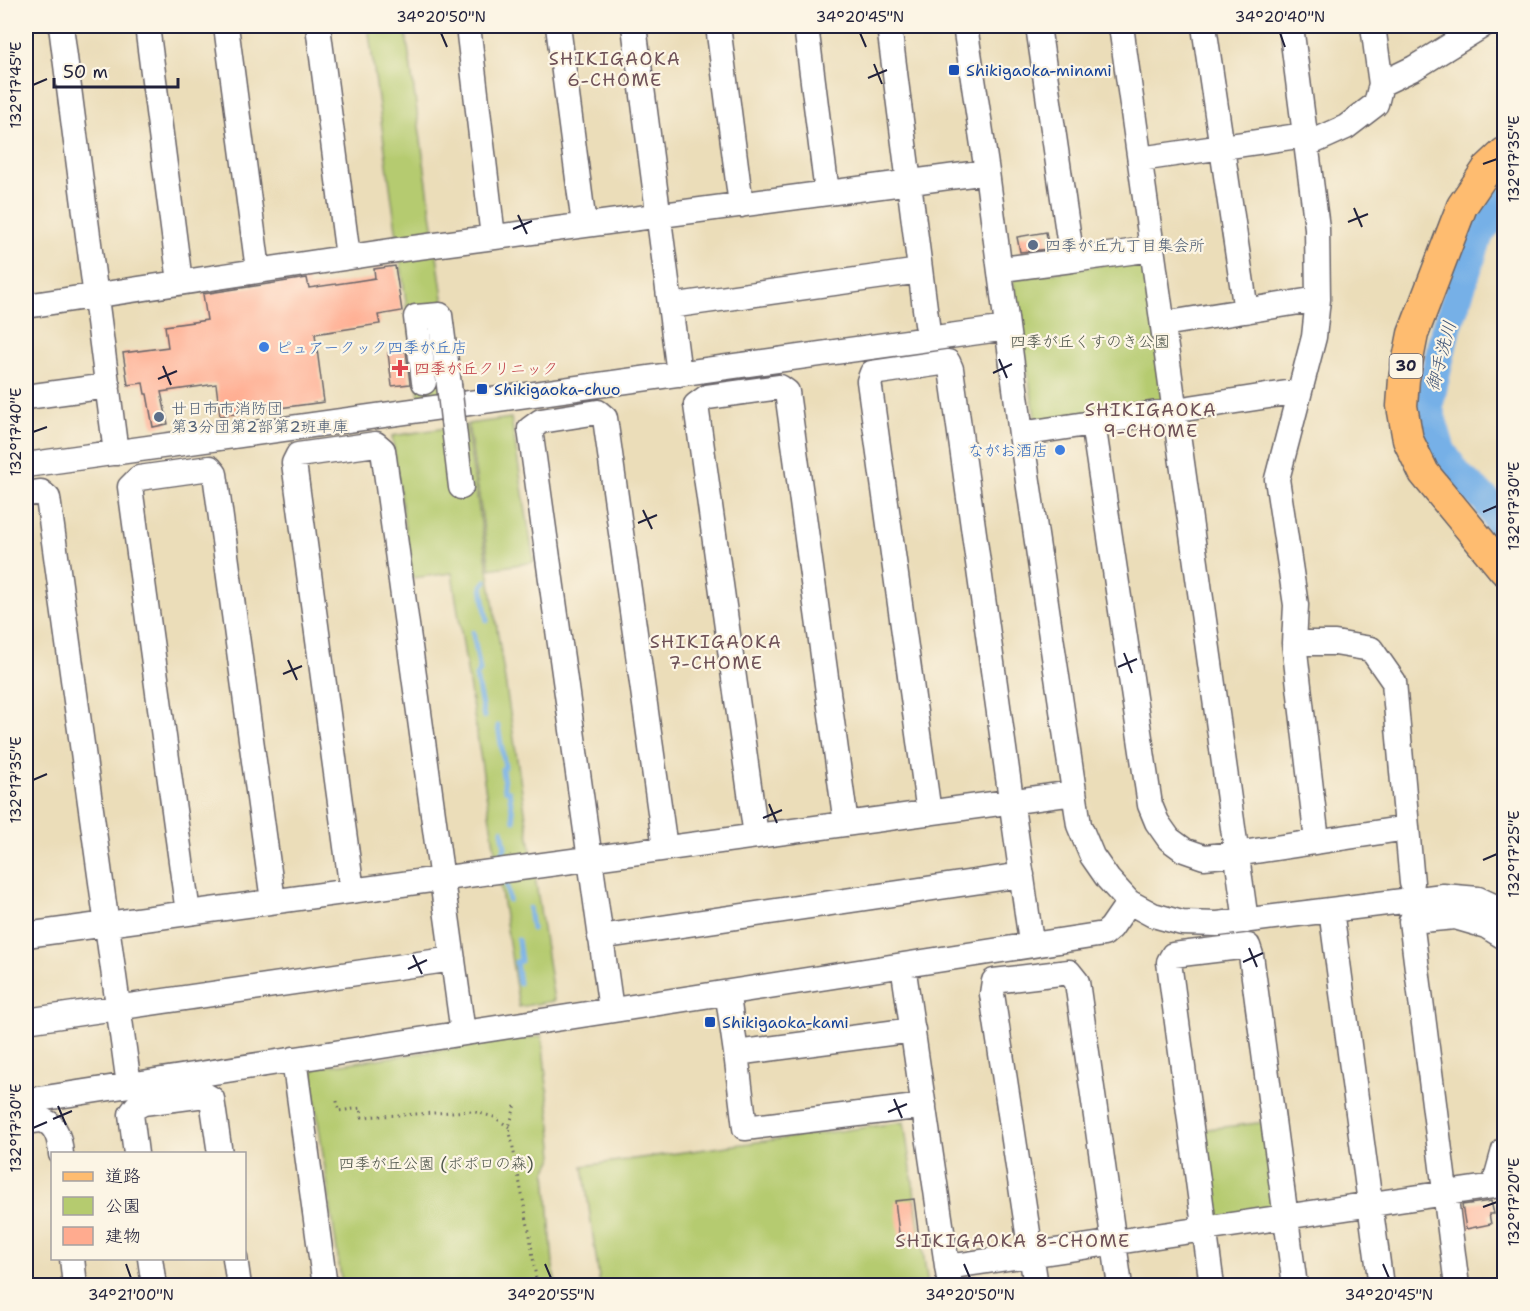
<svg xmlns="http://www.w3.org/2000/svg" width="1530" height="1311" font-family="'Shantell Sans','Klee One',sans-serif">
  <style>
    .green { fill: #b5cb6f; stroke: #6c7655; stroke-width: 1.5 }
    .lines { fill: none; stroke-linecap: round; stroke-linejoin: round }
    .stream { stroke: #76b0e7; stroke-width: 5 }
    .river { stroke: #76b0e7; stroke-width: 30 }
    .building { fill: #ffab8f }
    .minor-casing { stroke: #686367; stroke-width: 27 }
    .major-casing { stroke: #686367; stroke-width: 33 }
    .path { stroke: #686367; stroke-width: 3; stroke-dasharray: 1.5 4.5; stroke-linecap: butt }
    .minor { stroke: #fff; stroke-width: 24 }
    .major { stroke: #febc70; stroke-width: 30 }
    .minor-bridge-casing { stroke: #686367; stroke-width: 27; stroke-linecap: butt }
    .minor-bridge { stroke: #fff; stroke-width: 24 }
    .ticks { fill: none; stroke: #22223b; stroke-width: 2 }
    .transit-dot { fill: #1a4fb4; stroke: #fcf5e5; stroke-width: 2 }
    .service-dot { fill: #5c6f8a; stroke: #fcf5e5; stroke-width: 2 }
    .shop-dot { fill: #3f7fe0; stroke: #fcf5e5; stroke-width: 2 }
    .health-dot { fill: #e0444e; stroke: #fcf5e5; stroke-width: 2 }
    .labels { text-anchor: middle; dominant-baseline: central; stroke-width: 4.5; stroke-linejoin: round; paint-order: stroke }
    .shield { fill: #fcf5e5; stroke: #63616e; stroke-width: 1.5 }
    .shield-label { font-size: 15px; font-weight: bold; fill: #22223b }
    .transit-label { font-size: 16px; fill: #164399; stroke: #fcf5e5; text-anchor: start }
    .service-label { font-size: 16px; fill: #4e5e75; stroke: #fcf5e5; text-anchor: start }
    .park-label { font-size: 16px; fill: #4e554b; stroke: #fcf5e5 }
    .shop-label { font-size: 16px; fill: #366cbe; stroke: #fcf5e5; text-anchor: start }
    .health-label { font-size: 16px; fill: #be3a42; stroke: #fcf5e5; text-anchor: start }
    .neighbourhood-label { font-size: 18px; letter-spacing: 1.5px; fill: #6f5258; stroke: #fcf5e5 }
    .water-label { font-size: 18px; font-style: italic; fill: #3f5477; stroke: #fcf5e5 }
    .neatline { fill: none; stroke: #22223b; stroke-width: 2 }
    .ticks-label { font-size: 15px; text-anchor: middle; fill: #22223b }
  </style>
  <rect width="100%" height="100%" fill="#fcf5e5"/>
  <filter id="ink" filterUnits="userSpaceOnUse"><feTurbulence type="fractalNoise" baseFrequency=".0167" numOctaves="2"/><feDisplacementMap in="SourceGraphic" scale="12" xChannelSelector="R" yChannelSelector="G"/><feConvolveMatrix kernelMatrix="1 2 1 2 8 2 1 2 1" color-interpolation-filters="sRGB"/></filter>
  <filter id="wash" filterUnits="userSpaceOnUse"><feTurbulence type="fractalNoise" baseFrequency=".008" numOctaves="4" result="noise"/><feDisplacementMap in="SourceGraphic" scale="24" xChannelSelector="R" yChannelSelector="G"/><feGaussianBlur stdDeviation="1.35" result="paint"/><feColorMatrix in="noise" values="0 0 0 0 0 0 0 0 0 0 0 0 0 0 0 0 0 1.4 0 .05"/><feComposite in="paint" operator="in"/></filter>
  <g filter="url(#wash)">
    <rect width="100%" height="100%" fill="#ebddb9"/>
    <!-- green -->
    <path class="green" d="M368,26H405L456,391L419,397Z
      M1143,258L1166,403L1036,423L1013,279Z
      M511,418L534,562L490,569L468,424Z
      M466,425L554,1001L519,1007L452,573L412,578L392,436Z
      M542,1036L554,1156L546,1172L554,1277L557,1285H342L312,1079L314,1069L320,1067Z
      M904,1122L928,1285H600L583,1166Z
      M1266,1122L1278,1210L1213,1219L1200,1130Z"/>
    <g class="lines">
      <!-- stream -->
      <path class="stream" d="M486,581L482,586L487,621
        M473,632L480,671L476,676L484,717
        M498,726L505,767L502,769L505,790L509,791L514,821
        M502,830L505,847L502,855L503,863
        M505,875L509,900
        M529,908L532,929
        M518,940L521,961L516,962L519,983"/>
      <!-- river -->
      <path class="river" d="M1504,203L1479,234L1445,333L1428,407L1441,451L1458,476L1486,500L1504,533"/>
    </g>
    <g id="blocks">
      <!-- building -->
      <path class="building" d="M1046,232L1049,249L1020,252L1017,237Z
        M395,266L402,311L378,315L380,324L315,334L324,402L220,416L216,384L161,392L168,424L153,427L147,394H145L143,383L128,385L123,353L168,347L165,326L207,320L203,294L307,278L309,288L350,282L375,278L374,269Z
        M406,351L410,384L392,386L388,353Z
        M914,1199L919,1238L900,1241L895,1201Z
        M1491,1201L1494,1214H1489L1491,1224L1466,1229L1462,1205Z"/>
    </g>
  </g>
  <g filter="url(#ink)">
    <use href="#blocks" fill-opacity="0" stroke="#686367" stroke-width="1.5"/>
    <g class="lines">
      <defs>
        <path id="minor" d="M61,26L116,453
          M147,26L180,282
          M226,26L258,270
          M318,26L348,257
          M468,26L493,237
          M558,26L584,225
          M634,26L679,374
          M718,26L741,205
          M806,26L827,193
          M889,26L927,324
          M965,26L987,172L1021,434L1079,825L1092,856L1108,879L1129,902L1153,915L1182,923L1218,924L1443,896L1478,899L1504,911
          M1038,26L1072,260L1152,249
          M1121,26L1246,921
          M1204,26L1246,311
          M1291,26L1317,228L1318,299L1314,337L1277,479L1296,605L1294,643L1317,841
          M1373,26L1381,84
          M1306,145L1346,127L1376,104L1381,84L1414,68L1482,26
          M1140,159L1305,135
          M1010,268L1072,260
          M26,306L397,250L987,172
          M670,306L920,271
          M1163,324L1318,299
          M424,382L416,317L440,315L449,385
          M26,397L108,386
          M453,420L461,487
          M1093,423L1150,805L1157,822L1169,839L1184,850L1204,857L1236,854L1407,828
          M1021,434L1300,391
          M26,465L1007,328
          M26,494L41,492L48,498L129,1085
          M1294,643H1335L1371,649L1394,682L1412,883
          M929,813L869,381L872,373L948,362L951,369L1030,935
          M756,836L696,405L707,397L780,387L787,392L846,824
          M352,891L294,463L298,455L376,444L383,450L463,1033
          M1331,910L1381,1286
          M188,913L130,487L139,478L210,468L215,474L273,901
          M26,935L1074,793
          M600,937L1022,875
          M903,965L950,1286
          M729,1004L736,1053
          M611,1010L530,429L541,421L598,412L605,418L665,848
          M26,1021L453,959
          M913,1030L736,1053L745,1128L924,1106
          M294,1059L325,1286
          M26,1101L1104,934L1111,928L1129,902
          M26,1122C30,1122 37,1120 41,1120C57,1123 60,1140 61,1154
          M136,1154L131,1114L136,1107L143,1103L205,1095L212,1099L220,1154
          M72,1258L75,1286
          M150,1258L154,1286
          M235,1258L239,1286
          M947,1267L1494,1186L1504,1150
          M1036,1286L992,994L994,981L1069,972L1077,982L1120,1286
          M1212,1286L1169,962L1173,955L1248,946L1251,955L1295,1286
          M1457,1286L1411,921L1455,917L1486,926L1504,937"/>
        <path id="major" d="M1504,153L1488,168L1462,206L1413,334L1404,379L1402,406L1408,440L1424,473L1504,570"/>
      </defs>
      <!-- minor casing -->
      <use href="#minor" class="minor-casing"/>
      <!-- major casing -->
      <use href="#major" class="major-casing"/>
      <!-- path -->
      <path class="path" d="M337,1101L338,1111L361,1108L362,1117L472,1111L494,1117L509,1127
        M515,1106L509,1127L530,1236L537,1286"/>
      <!-- minor -->
      <use href="#minor" class="minor"/>
      <!-- major -->
      <use href="#major" class="major"/>
      <defs>
        <path id="minor-bridge" d="M449,385L453,420"/>
      </defs>
      <!-- minor-bridge casing -->
      <use href="#minor-bridge" class="minor-bridge-casing"/>
      <!-- minor-bridge -->
      <use href="#minor-bridge" class="minor-bridge"/>
    </g>
  </g>
  <!-- ticks -->
  <path class="ticks" d="M441,33L447,47M860,33L866,47M1280,33L1285,47M874,64L882,84M868,78L887,70M33,85L47,79M1483,164L1497,159M1354,208L1362,227M518,215L527,234M1348,222L1368,214M513,229L532,221M999,359L1007,378M163,366L171,385M993,373L1012,364M158,379L177,371M33,432L47,427M643,510L652,529M1483,512L1497,506M638,523L657,515M1124,653L1132,673M288,660L297,680M1118,667L1137,659M283,674L302,666M33,780L47,774M769,804L777,823M763,818L782,810M1483,860L1497,854M1249,948L1257,967M413,955L422,974M1243,962L1263,953M408,969L427,960M894,1099L902,1118M58,1106L66,1125M888,1112L907,1104M53,1119L72,1111M33,1128L47,1122M1483,1207L1497,1202M126,1264L131,1278M545,1264L551,1278M964,1264L970,1278M1383,1264L1389,1278"/>
  <!-- markers -->
  <g class="transit-dot">
    <rect x="948" y="64" width="12" height="12" rx="3"/>
    <rect x="476" y="383" width="12" height="12" rx="3"/>
    <rect x="704" y="1016" width="12" height="12" rx="3"/>
  </g>
  <g class="service-dot">
    <circle cx="1033" cy="245" r="6"/>
    <circle cx="159" cy="417" r="6"/>
  </g>
  <g class="shop-dot">
    <circle cx="264" cy="347" r="6"/>
    <circle cx="1060" cy="450" r="6"/>
  </g>
  <path class="health-dot" d="M397 359h6v6h6v6h-6v6h-6v-6h-6v-6h6z"/>
  <g class="labels">
    <!-- shield labels -->
    <rect class="shield" x="1389.5" y="354" width="33" height="24" rx="4.5"/>
    <g class="shield-label">
      <text x="1406" y="366">30</text>
    </g>
    <!-- transit labels -->
    <g class="transit-label">
      <text x="966" y="70">Shikigaoka-minami</text>
      <text x="494" y="389">Shikigaoka-chuo</text>
      <text x="722" y="1022">Shikigaoka-kami</text>
    </g>
    <!-- service labels -->
    <g class="service-label">
      <text x="1045" y="245">四季が丘九丁目集会所</text>
      <text x="171" y="408">廿日市市消防団<tspan x="171" dy="18">第3分団第2部第2班車庫</tspan></text>
    </g>
    <!-- park labels -->
    <g class="park-label">
      <text x="1090" y="341">四季が丘くすのき公園</text>
      <text x="436" y="1163">四季が丘公園 (ポポロの森)</text>
    </g>
    <!-- shop labels -->
    <g class="shop-label">
      <text x="276" y="347">ピュアークック四季が丘店</text>
      <text x="1048" y="450" text-anchor="end">ながお酒店</text>
    </g>
    <!-- health labels -->
    <g class="health-label">
      <text x="414" y="368">四季が丘クリニック</text>
    </g>
    <!-- neighbourhood labels -->
    <g class="neighbourhood-label">
      <text x="615" y="59">SHIKIGAOKA<tspan x="615" dy="21">6-CHOME</tspan></text>
      <text x="1151" y="410">SHIKIGAOKA<tspan x="1151" dy="21">9-CHOME</tspan></text>
      <text x="716" y="642">SHIKIGAOKA<tspan x="716" dy="21">7-CHOME</tspan></text>
      <text x="1013" y="1241">SHIKIGAOKA 8-CHOME</text>
    </g>
    <!-- water labels -->
    <g class="water-label">
      <text transform="translate(1441 356) rotate(-75)">御手洗川</text>
    </g>
  </g>
  <!-- margin -->
  <rect width="1530" height="1311" fill="none" stroke="#fcf5e5" stroke-width="66"/>
  <!-- legend -->
  <rect x="51" y="1152" width="195" height="108" fill="#fcf5e5" stroke="#a5a1a1" stroke-width="1.5"/>
  <rect x="63" y="1172" width="30" height="9" fill="#febc70" stroke="#a5a1a1" stroke-width="1.5"/>
  <text x="105" y="1182" font-size="18" fill="#22223b">道路</text>
  <rect x="63" y="1197" width="30" height="18" fill="#b5cb6f" stroke="#a5a1a1" stroke-width="1.5"/>
  <text x="105" y="1212" font-size="18" fill="#22223b">公園</text>
  <rect x="63" y="1227" width="30" height="18" fill="#ffab8f" stroke="#a5a1a1" stroke-width="1.5"/>
  <text x="105" y="1242" font-size="18" fill="#22223b">建物</text>
  <!-- scale -->
  <path d="M54 78v9h124v-9" fill="none" stroke="#22223b" stroke-width="3"/>
  <text x="63" y="78" font-size="18" fill="#22223b" stroke="#fcf5e5" stroke-width="4.5" paint-order="stroke">50 m</text>
  <rect x="33" y="33" width="1464" height="1245" class="neatline"/>
  <g class="ticks-label">
    <text x="441" y="22">34°20'50"N</text>
    <text x="860" y="22">34°20'45"N</text>
    <text x="1280" y="22">34°20'40"N</text>
    <text transform="translate(16 85) rotate(-90)" y="5">132°17'45"E</text>
    <text transform="translate(1514 159) rotate(-90)" y="5">132°17'35"E</text>
    <text transform="translate(16 432) rotate(-90)" y="5">132°17'40"E</text>
    <text transform="translate(1514 506) rotate(-90)" y="5">132°17'30"E</text>
    <text transform="translate(16 780) rotate(-90)" y="5">132°17'35"E</text>
    <text transform="translate(1514 854) rotate(-90)" y="5">132°17'25"E</text>
    <text transform="translate(16 1128) rotate(-90)" y="5">132°17'30"E</text>
    <text transform="translate(1514 1202) rotate(-90)" y="5">132°17'20"E</text>
    <text x="131" y="1300">34°21'00"N</text>
    <text x="551" y="1300">34°20'55"N</text>
    <text x="970" y="1300">34°20'50"N</text>
    <text x="1389" y="1300">34°20'45"N</text>
  </g>
</svg>
